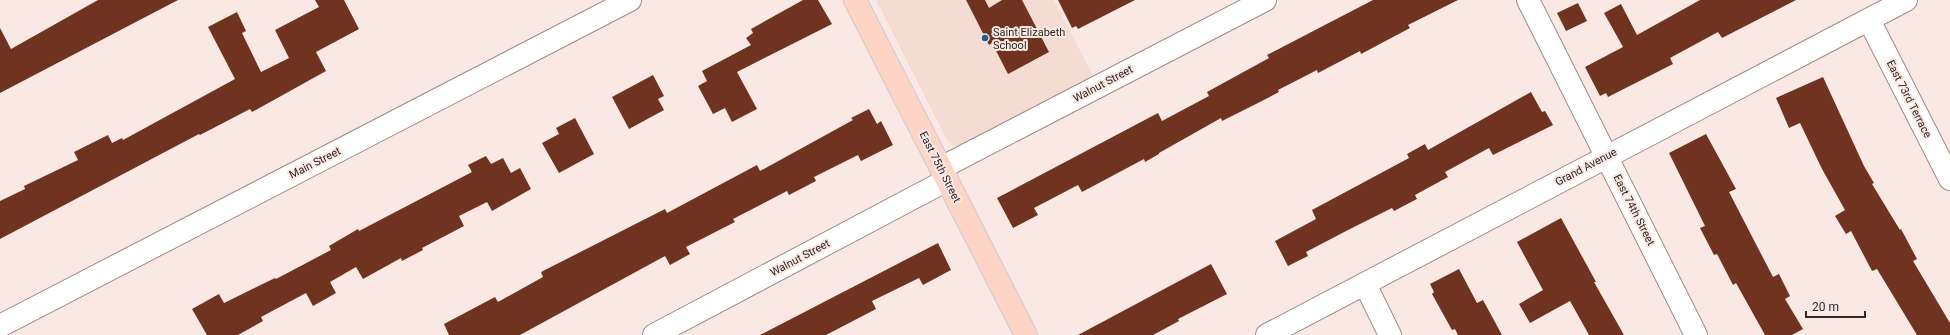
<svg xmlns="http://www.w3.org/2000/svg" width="1950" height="335" font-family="Roboto,sans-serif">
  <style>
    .built { fill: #f5dcd3 }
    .building { fill: #6f331f }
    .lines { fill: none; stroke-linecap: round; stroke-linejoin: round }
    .minor-casing { stroke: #9c8d88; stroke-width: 24 }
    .major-casing { stroke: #cdcbcb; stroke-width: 24 }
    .minor { stroke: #fff; stroke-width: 22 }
    .major { stroke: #fed4c6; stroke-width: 22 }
    .poi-dot { fill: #205d93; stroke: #f9e8e3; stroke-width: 1.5 }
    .labels { text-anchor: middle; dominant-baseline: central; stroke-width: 4; stroke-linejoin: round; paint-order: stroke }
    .poi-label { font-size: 11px; fill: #2f2826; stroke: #f9e8e3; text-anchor: start }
    .street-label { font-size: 11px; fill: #2f2826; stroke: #f9e8e3 }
  </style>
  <rect width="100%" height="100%" fill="#f9e8e3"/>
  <!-- built -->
  <path class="built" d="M876,0H1054L1093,76L960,146H953L947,140Z"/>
  <!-- building -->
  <path class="building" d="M98,0H178L0,93V28L11,49Z
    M315,0H344L359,29L316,52L326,71L252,112L250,109L200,135L199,134L0,239V201L25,189L24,186L78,160L74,152L108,135L112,143L122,138L123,140L235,79L208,27L237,12L246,31L242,33L261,72L289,58L275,30L319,7Z
    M803,0H818L832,24L737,72L757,109L732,122L725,108L713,114L698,86L707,81L702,71L751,45L746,38L753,33L751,29Z
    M966,0H985L989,8L1002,0H1022L1049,52L1008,74L992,43L989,45Z
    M1058,0H1135L1078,29L1076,26L1072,28Z
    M1373,0H1458L1408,25L1410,28L1361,54L1360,51L1318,73L1317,70L1278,90L1279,92L1256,104L1222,121L1221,118L1159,153V154L1145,162L1144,159L1082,192L1078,185L1034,208L1038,215L1013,228L997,198L1158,113L1162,121L1209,96L1207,92L1269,58L1267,55Z
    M1700,0H1796L1722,38L1718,32L1670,58L1673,64L1608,97L1606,93L1600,96L1585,67L1623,47L1604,13L1621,4L1637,35Z
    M1578,3L1587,21L1566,31L1557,13Z
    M653,75L664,96L658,99L664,110L629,129L612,97Z
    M1823,77L1864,166L1874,183L1872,184L1900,230L1901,229L1917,259L1913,261L1950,323V335H1917L1877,269L1872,271L1851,231L1846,234L1835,216L1845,210L1822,169L1800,123L1789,128L1776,98Z
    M1531,92L1542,112L1545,111L1553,125L1493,155L1489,148L1445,172L1448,177L1415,195L1417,199L1394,211L1392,208L1348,230L1306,252L1308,256L1288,266L1275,241L1316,219L1312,210L1409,158L1407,154L1425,144L1428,150Z
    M869,109L877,124L881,121L893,145L861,161L858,155L814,177L816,181L789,195L787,191L733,219L735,222L686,247L690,254L670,265L665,256L520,335H449L444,324L495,297L498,302L543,277L541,272L665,209L667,213L757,165L760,171L853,120L851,118Z
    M575,118L594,154L559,173L542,143L559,134L556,128Z
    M1706,134L1736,189L1729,192L1773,277L1779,274L1790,296L1785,299L1803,329L1792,335H1765L1736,283L1733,285L1717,254L1714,255L1700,228L1705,226L1669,153Z
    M486,156L491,164L503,158L511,173L520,168L531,189L492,211L487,202L459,216L464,226L422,248L423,250L402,261L401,258L363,279L356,267L330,282L336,293L313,306L306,293L261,317L263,321L238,335H207L192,309L219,294L224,303L275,278L276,279L331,250L329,246L358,229L359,231L472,172L468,165Z
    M1561,218L1596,282H1594L1624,335H1589L1570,301L1530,323L1519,304L1543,290L1517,242Z
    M938,243L951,270L923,285L919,278L872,301L876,309L826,335H760Z
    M1211,264L1227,294L1178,319L1179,321L1153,335H1078Z
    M1459,269L1477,303L1483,300L1502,335H1458L1455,329L1452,330L1432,294L1434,292L1430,284Z"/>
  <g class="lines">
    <defs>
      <path id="minor" d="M1528,0L1696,335
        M1869,20L1950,179
        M941,168L1265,0
        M1365,284L1390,335
        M0,326L630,0
        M654,335L947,180
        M1267,335L1906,0"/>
      <path id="major" d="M855,0L1026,335"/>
    </defs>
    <!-- minor casing -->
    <use href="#minor" class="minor-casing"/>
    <!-- major casing -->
    <use href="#major" class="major-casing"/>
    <!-- minor -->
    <use href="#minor" class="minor"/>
    <!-- major -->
    <use href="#major" class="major"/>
  </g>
  <!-- markers -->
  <circle class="poi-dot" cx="985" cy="38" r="4"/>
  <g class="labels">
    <!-- poi labels -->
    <g class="poi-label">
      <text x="993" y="32">Saint Elizabeth<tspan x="993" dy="13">School</tspan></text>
    </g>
    <!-- street labels -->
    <g class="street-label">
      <text transform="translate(1103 84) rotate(-28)">Walnut Street</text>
      <text transform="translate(1909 99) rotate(63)">East 73rd Terrace</text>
      <text transform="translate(315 163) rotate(-27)">Main Street</text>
      <text transform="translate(940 167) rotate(63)">East 75th Street</text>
      <text transform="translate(1586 167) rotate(-28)">Grand Avenue</text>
      <text transform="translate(1634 210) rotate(63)">East 74th Street</text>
      <text transform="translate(800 258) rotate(-28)">Walnut Street</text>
    </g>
  </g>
  <!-- scale -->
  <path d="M1806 311v6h59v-6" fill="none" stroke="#2f2826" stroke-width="2"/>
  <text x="1812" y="311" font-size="12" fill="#2f2826" stroke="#f9e8e3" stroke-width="3" paint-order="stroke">20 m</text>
</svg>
